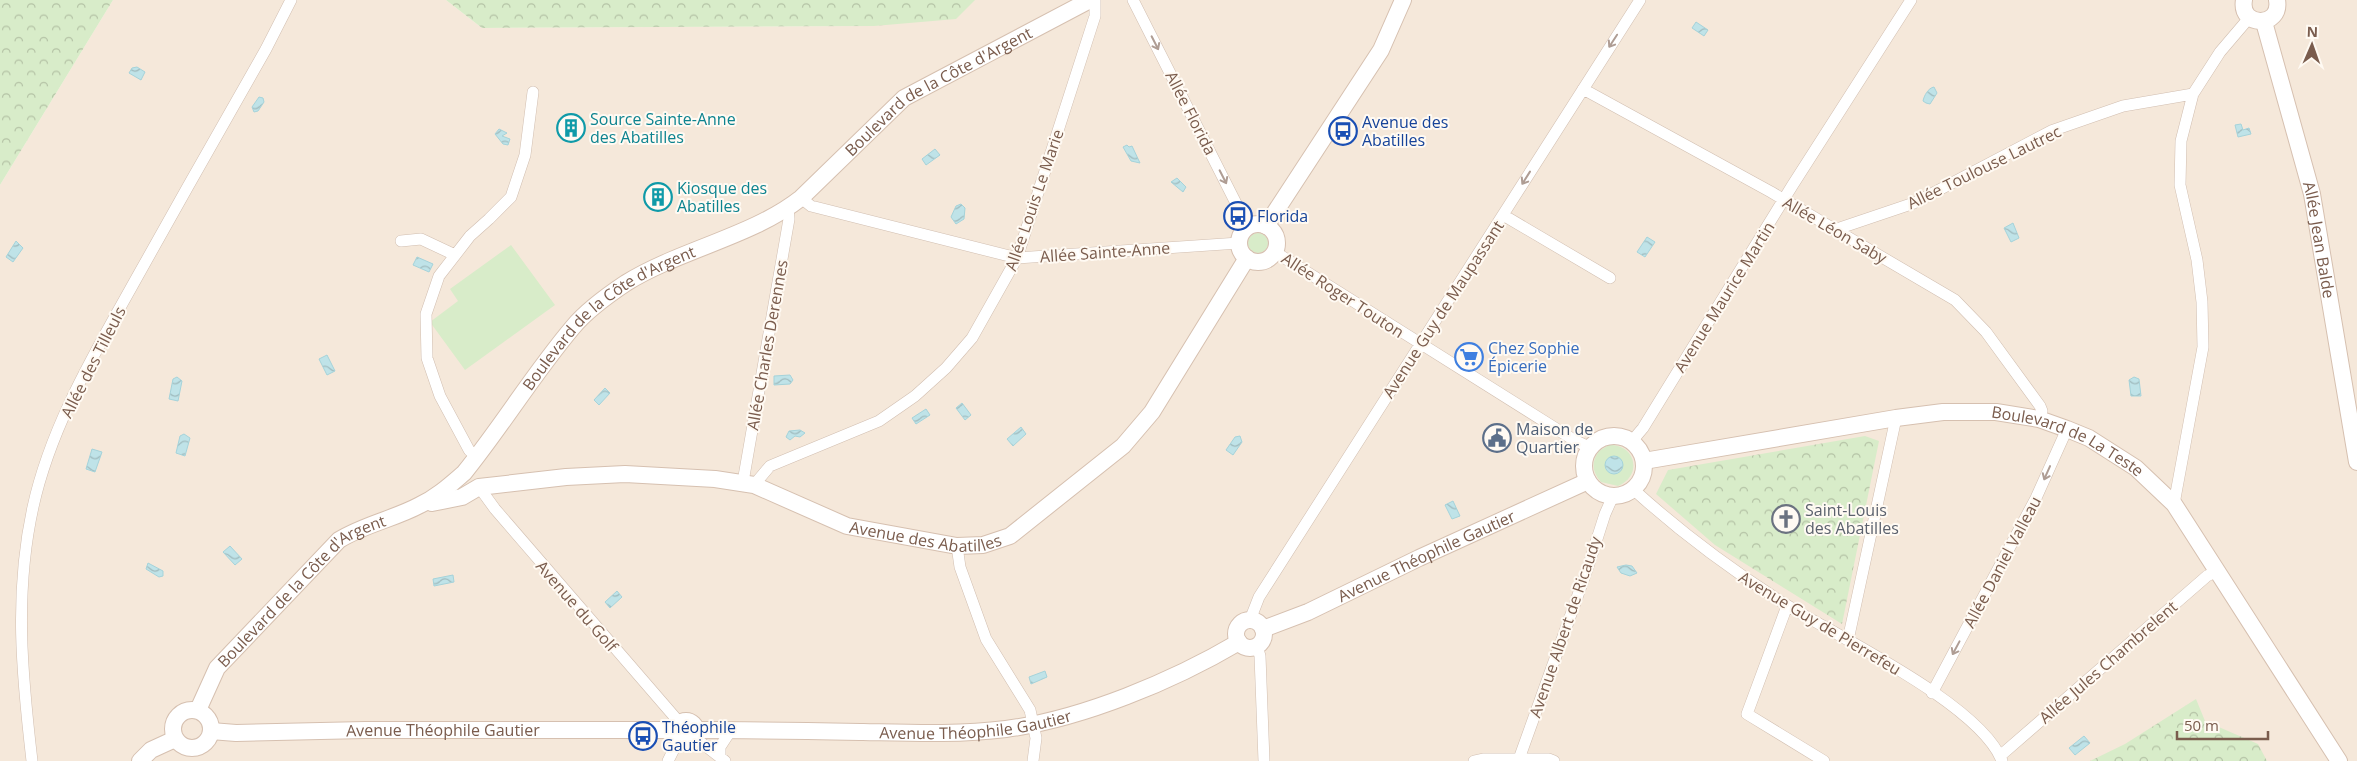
<svg xmlns="http://www.w3.org/2000/svg" width="2357" height="761" font-family="'Open Sans',sans-serif">
  <style>
    .residential { fill: #f5e8da }
    .green { fill: #d8ecc9; fill-rule: evenodd }
    .forest { fill: url(#forest-crowns) }
    .water { fill: url(#water-waves); stroke: #a5d3da }
    .lines { fill: none; stroke-linecap: round; stroke-linejoin: round }
    .street-casing { stroke: #d1beb0; stroke-width: 12 }
    .secondary-casing { stroke: #d6c0b0; stroke-width: 18 }
    .street { stroke: #fff; stroke-width: 11 }
    .secondary { stroke: #fff; stroke-width: 16 }
    .oneway { stroke: #af9d94 }
    .labels { text-anchor: middle; dominant-baseline: central; stroke-width: 4; stroke-linejoin: round; paint-order: stroke }
    .street-label { font-size: 16px; fill: #7a5c4d; stroke: #fffaf3 }
    .culture-label { font-size: 16px; fill: #0d838f; stroke: #fffaf3; text-anchor: start }
    .transit-label { font-size: 16px; fill: #164399; stroke: #fffaf3; text-anchor: start }
    .shop-label { font-size: 16px; fill: #366cbe; stroke: #fffaf3; text-anchor: start }
    .service-label { font-size: 16px; fill: #4e5e75; stroke: #fffaf3; text-anchor: start }
    .worship-label { font-size: 16px; fill: #5b616d; stroke: #fffaf3; text-anchor: start }
  </style>
  <defs>
    <pattern id="forest-crowns" width="20" height="18" patternUnits="userSpaceOnUse" patternTransform="scale(1.25)"><rect width="20" height="18" fill="#d8ecc9"/><path d="M2 6a3 3 0 1 1 6 0M12 15a3 3 0 1 1 6 0" fill="none" stroke="#b4c2a5"/></pattern>
    <pattern id="water-waves" width="16" height="10" patternUnits="userSpaceOnUse" patternTransform="scale(1.25)"><rect width="16" height="10" fill="#bfe3e8"/><path d="M0 5q4-4 8 0t8 0" fill="none" stroke="#a0bbbe"/></pattern>
  </defs>
  <rect width="100%" height="100%" fill="#fdf6ec"/>
  <!-- residential -->
  <path class="residential" d="M113,0H446L482,28L874,26L920,0H2357V761H0V185Z"/>
  <!-- green -->
  <path class="green" d="M1248 243a10 10 0 1 1 20 0a10 10 0 1 1-20 0Z
    M511,245L555,305L465,370L430,322L458,301L450,289Z
    M1609,445C1636,444 1643,476 1618,486L1601,482C1592,472 1591,462 1599,451ZM1614,457L1621,461L1620,471L1613,474Z"/>
  <!-- forest -->
  <path class="forest" d="M0,0H113L0,185Z
    M446,0H975L956,19L874,26L482,28Z
    M1865,436L1879,441L1842,624L1715,545L1656,494L1668,470Z
    M2196,699L2205,721L2258,744L2267,761H2090L2125,744Z"/>
  <!-- water -->
  <path class="water" d="M1696,22L1708,30L1704,36L1692,28Z
    M137,67L145,72L141,80L129,73L132,68Z
    M1934,87L1937,93L1930,104L1926,103L1923,101C1924,96 1928,88 1934,87Z
    M259,97L263,98L264,102L258,111L254,112L252,107Z
    M2241,124L2243,130L2249,128L2251,134L2238,137L2235,125Z
    M499,129L507,133L502,136L510,139L508,145L503,144L495,134Z
    M1127,145L1129,147L1132,146L1140,163L1131,161L1123,147Z
    M935,149L940,155L926,165L922,159Z
    M1177,178L1186,187L1183,192L1171,182Z
    M961,204L965,208L964,219L956,224L951,217L956,206Z
    M2013,223L2019,238L2011,242L2004,228Z
    M1647,237L1655,242L1645,257L1637,252Z
    M16,241L23,248L13,262L6,257Z
    M417,257L433,264L429,272L413,265Z
    M327,355L335,371L327,375L319,359Z
    M790,375L793,380L790,384L774,385V376Z
    M177,377L182,381L178,401L169,399L173,379Z
    M2134,377L2139,379L2141,396H2131L2129,380Z
    M605,388L610,393L599,405L594,400Z
    M962,403L971,415L965,420L956,408Z
    M926,409L930,415L916,424L912,418Z
    M1021,427L1026,434L1013,446L1007,439Z
    M800,430L805,433L800,437L795,436L790,440L786,437L789,431Z
    M184,434L190,438L185,456L176,453L180,436Z
    M1240,436L1242,442L1233,455L1226,450L1235,437Z
    M92,449L102,452L95,472L86,469Z
    M1605 465a9 9 0 1 1 18 0a9 9 0 1 1-18 0Z
    M1453,501L1460,516L1452,519L1445,505Z
    M230,546L242,559L235,565L223,552Z
    M148,563L163,571V576L159,577L146,569Z
    M1626,565L1632,566L1637,573L1630,576L1621,573L1617,567Z
    M453,575L454,582L434,586L433,579Z
    M617,591L622,597L610,608L605,602Z
    M1045,671L1047,677L1031,684L1029,677Z
    M2084,736L2090,743L2075,755L2069,748Z"/>
  <g class="lines">
    <defs>
      <path id="street" d="M1133,0L1248,227
        M1583,89L1771,192L1955,300L1986,332L2040,406L2042,411L2039,419
        M801,198L811,206L1017,258L1239,243
        M1503,215L1610,278
        M1834,230L1914,203L2051,131L2123,106L2193,94
        M401,241L421,239L455,255
        M1275,252L1574,440L1591,448
        M1632,441L1643,428L1792,186L1911,0
        M477,457L469,450L440,396L427,358L426,314L439,276L470,236L489,219L511,197L525,155L533,92
        M743,482L789,219L788,207
        M754,485L770,466L879,421L915,396L946,368L972,338L1017,258L1095,16V0
        M479,487L495,509L679,722
        M1633,489C1678,530 1726,566 1777,599C1831,634 1980,703 2002,761
        M2174,504L2203,347L2202,302L2197,260L2180,185L2181,141L2193,94L2220,52L2249,18
        M957,546L960,567L986,639L1030,710L1036,738L1033,761
        M1787,606L1747,714L1824,761
        M1250,620L1259,597L1640,0
        M1848,640L1896,418
        M1257,646L1260,656L1264,761
        M1932,693L2036,498L2067,429
        M694,737L725,761
        M2000,756L2207,576L2217,571
        M720,757V747L731,730
        M1519,759L1588,567L1605,514L1613,496
        M32,761C22,675 14,593 33,507C51,425 96,351 136,279C179,202 222,126 266,49L291,0
        M668,761L679,739
        M1474,761L1483,759H1549L1554,761"/>
      <g id="secondary">
        <path d="M2244,0C2239,28 2282,28 2277,0"/>
        <path id="s1" d="M2264,22L2312,194L2357,462"/>
        <circle cx="1258" cy="243" r="19"/>
        <path d="M1266,226L1381,50L1403,0"/>
        <circle cx="1614" cy="466" r="30"/>
        <path id="s2" d="M1644,461L1896,418L1943,412H1996L2039,419L2067,429L2089,438L2136,468L2174,504L2339,761"/>
        <path id="s3" d="M432,503L462,497L479,487L566,477L625,474L715,479L754,485L847,526L957,546L983,545L1010,536L1123,446L1152,412L1247,258"/>
        <circle cx="1250" cy="634" r="14"/>
        <path id="s4" d="M1263,629L1308,612L1419,558L1588,481"/>
        <circle cx="192" cy="729" r="19"/>
        <path id="s5" d="M198,710L217,668L339,540C365,524 394,519 420,505C437,497 450,485 464,473C502,426 534,373 573,327C587,310 608,295 626,283C679,250 753,236 801,198L904,98L1090,0"/>
        <circle cx="686" cy="731" r="10"/>
        <path id="s6" d="M696,730C752,730 807,731 863,732C911,733 958,735 1006,729C1082,719 1173,681 1239,642"/>
        <path id="s7" d="M211,731L236,733L365,730H675"/>
        <path d="M140,761L151,750L175,739"/>
      </g>
    </defs>
    <!-- street casing -->
    <use href="#street" class="street-casing"/>
    <!-- secondary casing -->
    <use href="#secondary" class="secondary-casing"/>
    <!-- street -->
    <use href="#street" class="street"/>
    <!-- secondary -->
    <use href="#secondary" class="secondary"/>
  </g>
  <!-- one-way arrows -->
  <defs><path id="oneway-shaft" d="M-6 0H5M1.5-3L5.5 0L1.5 3" fill="none" stroke-width="1.6" stroke-linecap="round" stroke-linejoin="round" transform="scale(1.25)"/></defs>
  <g class="oneway">
    <use href="#oneway-shaft" transform="translate(1613 41) rotate(123)"/>
    <use href="#oneway-shaft" transform="translate(1155 43) rotate(63)"/>
    <use href="#oneway-shaft" transform="translate(1223 177) rotate(63)"/>
    <use href="#oneway-shaft" transform="translate(1526 178) rotate(122)"/>
    <use href="#oneway-shaft" transform="translate(2047 473) rotate(114)"/>
    <use href="#oneway-shaft" transform="translate(1956 648) rotate(118)"/>
  </g>
  <!-- icons -->
  <defs>
    <symbol id="building-ring" viewBox="-11 -11 22 22"><circle r="9.5" fill="#fffaf3" stroke="#0f9aa8" stroke-width="1.5"/><path d="M-4-6H4V6H1V3H-1V6H-4ZM-2.5-4.3h1.7v1.8h-1.7ZM.8-4.3h1.7v1.8H.8ZM-2.5-1h1.7V.8h-1.7ZM.8-1h1.7V.8H.8Z" fill="#0f9aa8"/></symbol>
    <symbol id="bus-ring" viewBox="-11 -11 22 22"><circle r="9.5" fill="#fffaf3" stroke="#1a4fb4" stroke-width="1.5"/><path d="M-5-6H5V4H4V6H2V4H-2V6H-4V4H-5ZM-3.5-4V0h7V-4ZM-3.5 1.2v1.5H-2V1.2ZM2 1.2v1.5H3.5V1.2Z" fill="#1a4fb4"/></symbol>
    <symbol id="supermarket-ring" viewBox="-11 -11 22 22"><circle r="9.5" fill="#fffaf3" stroke="#3f7fe0" stroke-width="1.5"/><path d="M-6-5.5h2.5l.6 2H6L4.5 2H-2.5L-4.4-4H-6ZM-1.5 3.2a1.3 1.3 0 1 0 .1 0ZM3 3.2a1.3 1.3 0 1 0 .1 0Z" fill="#3f7fe0"/></symbol>
    <symbol id="civic-ring" viewBox="-11 -11 22 22"><circle r="9.5" fill="#fffaf3" stroke="#5c6f8a" stroke-width="1.5"/><path d="M-.6-6.5H3V-4.5H.6V-3L4-1V1h2V6H-6V1h2V-1L-.6-3ZM-1.2 2.5V6h2.4V2.5Z" fill="#5c6f8a"/></symbol>
    <symbol id="church-ring" viewBox="-11 -11 22 22"><circle r="9.5" fill="#fffaf3" stroke="#6b7280" stroke-width="1.5"/><path d="M-1.2-6h2.4v3.5h3.3v2.4h-3.3V6h-2.4V-.1h-3.3v-2.4h3.3Z" fill="#6b7280"/></symbol>
  </defs>
  <g fill-rule="evenodd">
    <use href="#building-ring" x="555" y="112" width="32" height="32"/>
    <use href="#bus-ring" x="1327" y="115" width="32" height="32"/>
    <use href="#building-ring" x="642" y="181" width="32" height="32"/>
    <use href="#bus-ring" x="1222" y="200" width="32" height="32"/>
    <use href="#supermarket-ring" x="1453" y="341" width="32" height="32"/>
    <use href="#civic-ring" x="1481" y="422" width="32" height="32"/>
    <use href="#church-ring" x="1770" y="503" width="32" height="32"/>
    <use href="#bus-ring" x="627" y="720" width="32" height="32"/>
  </g>
  <g class="labels">
    <!-- street labels -->
    <g class="street-label">
      <text stroke="none"><textPath href="#s5" startOffset="988">Boulevard de la Côte d'Argent</textPath></text>
      <text transform="translate(1191 113) rotate(63)">Allée Florida</text>
      <text transform="translate(1984 167) rotate(-26)">Allée Toulouse Lautrec</text>
      <text transform="translate(1034 200) rotate(-71)">Allée Louis Le Marie</text>
      <text transform="translate(1835 230) rotate(30)">Allée Léon Saby</text>
      <text stroke="none"><textPath href="#s1" startOffset="225">Allée Jean Balde</textPath></text>
      <text transform="translate(1105 252) rotate(-4)">Allée Sainte-Anne</text>
      <text transform="translate(1343 295) rotate(33)">Allée Roger Touton</text>
      <text transform="translate(1724 297) rotate(-58)">Avenue Maurice Martin</text>
      <text transform="translate(1443 309) rotate(-57)">Avenue Guy de Maupassant</text>
      <text stroke="none"><textPath href="#s5" startOffset="582">Boulevard de la Côte d'Argent</textPath></text>
      <text transform="translate(767 345) rotate(-80)">Allée Charles Derennes</text>
      <text transform="translate(93 362) rotate(-63)">Allée des Tilleuls</text>
      <text stroke="none"><textPath href="#s2" startOffset="434">Boulevard de La Teste</textPath></text>
      <text stroke="none"><textPath href="#s3" startOffset="508">Avenue des Abatilles</textPath></text>
      <text stroke="none"><textPath href="#s4" startOffset="179">Avenue Théophile Gautier</textPath></text>
      <text transform="translate(2002 562) rotate(-62)">Allée Daniel Valleau</text>
      <text stroke="none"><textPath href="#s5" startOffset="162">Boulevard de la Côte d'Argent</textPath></text>
      <text transform="translate(577 606) rotate(49)">Avenue du Golf</text>
      <text transform="translate(1820 623) rotate(31)">Avenue Guy de Pierrefeu</text>
      <text transform="translate(1565 627) rotate(-71)">Avenue Albert de Ricaudy</text>
      <text transform="translate(2108 662) rotate(-41)">Allée Jules Chambrelent</text>
      <text stroke="none"><textPath href="#s6" startOffset="280">Avenue Théophile Gautier</textPath></text>
      <text stroke="none"><textPath href="#s7" startOffset="232">Avenue Théophile Gautier</textPath></text>
    </g>
    <!-- culture labels -->
    <g class="culture-label">
      <text x="590" y="119">Source Sainte-Anne<tspan x="590" dy="18">des Abatilles</tspan></text>
      <text x="677" y="188">Kiosque des<tspan x="677" dy="18">Abatilles</tspan></text>
    </g>
    <!-- transit labels -->
    <g class="transit-label">
      <text x="1362" y="122">Avenue des<tspan x="1362" dy="18">Abatilles</tspan></text>
      <text x="1257" y="216">Florida</text>
      <text x="662" y="727">Théophile<tspan x="662" dy="18">Gautier</tspan></text>
    </g>
    <!-- shop labels -->
    <g class="shop-label">
      <text x="1488" y="348">Chez Sophie<tspan x="1488" dy="18">Épicerie</tspan></text>
    </g>
    <!-- service labels -->
    <g class="service-label">
      <text x="1516" y="429">Maison de<tspan x="1516" dy="18">Quartier</tspan></text>
    </g>
    <!-- worship labels -->
    <g class="worship-label">
      <text x="1805" y="510">Saint-Louis<tspan x="1805" dy="18">des Abatilles</tspan></text>
    </g>
  </g>
  <!-- north arrow -->
  <g transform="translate(2312 45) rotate(2)" stroke="#fffaf3" stroke-width="4" paint-order="stroke">
  <path d="M0-4L9 19L0 12L-9 19Z" fill="#7a5c4d"/>
  <text y="-8" font-size="14" font-weight="bold" text-anchor="middle" fill="#7a5c4d">N</text>
  </g>
  <!-- scale -->
  <path d="M2177 731v8h91v-8" fill="none" stroke="#7a5c4d" stroke-width="2.5"/>
  <text x="2184" y="731" font-size="15" fill="#7a5c4d" stroke="#fffaf3" stroke-width="4" paint-order="stroke">50 m</text>
</svg>
